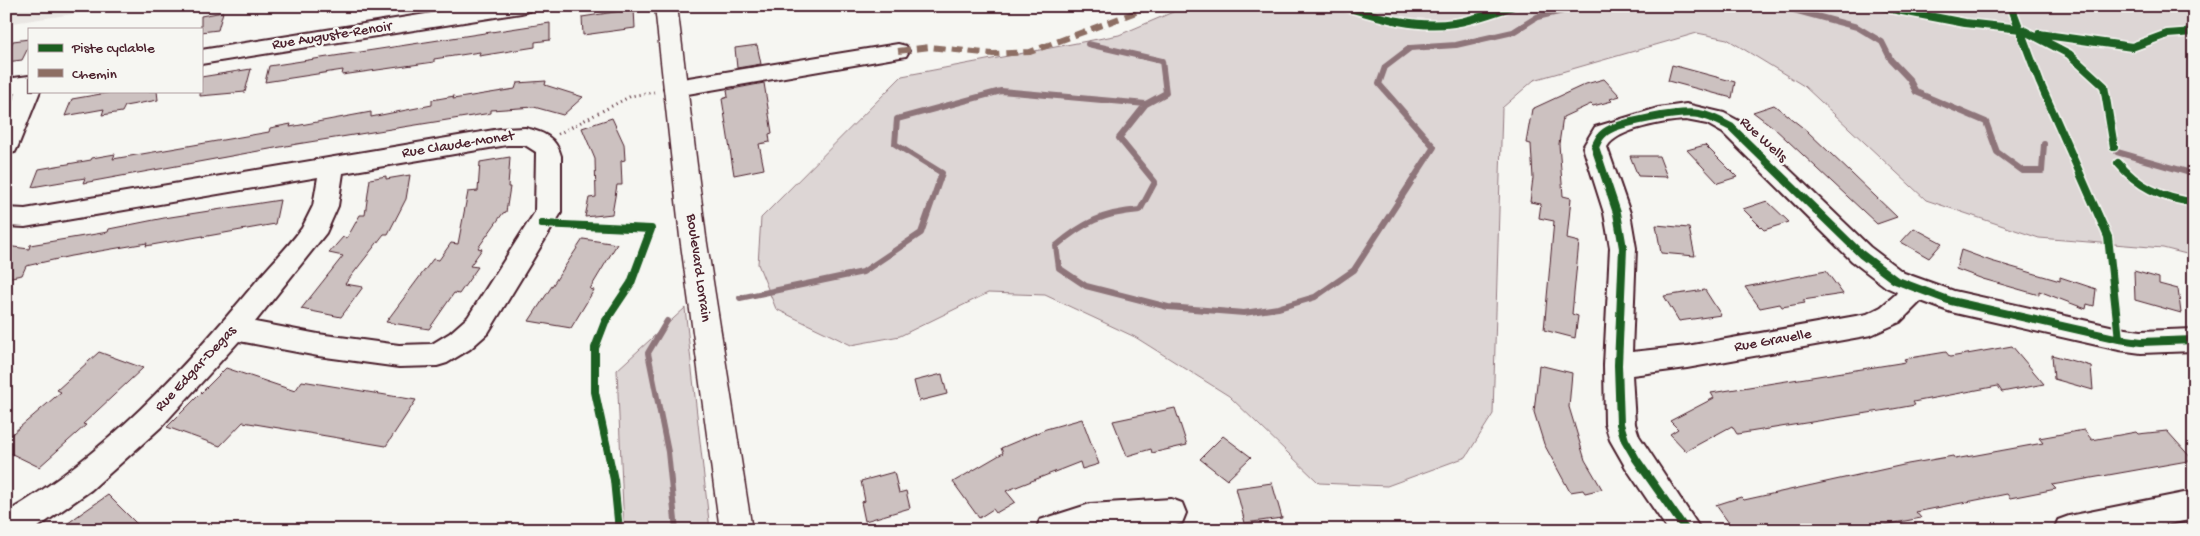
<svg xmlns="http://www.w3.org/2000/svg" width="2200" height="536" font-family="'Gochi Hand',sans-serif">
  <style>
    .built { fill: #e9e6e3 }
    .green { fill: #ddd6d5; stroke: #947a80 }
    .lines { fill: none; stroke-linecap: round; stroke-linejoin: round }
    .stream { stroke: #8e747a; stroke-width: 6 }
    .building { fill: #ccc1c0; stroke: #4a1f2b }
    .minor-casing { stroke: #4a1f2b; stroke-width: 4 }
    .major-casing { stroke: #4a1f2b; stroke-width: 3 }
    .path { stroke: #4a1f2b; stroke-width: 3; stroke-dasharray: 1 4; stroke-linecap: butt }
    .minor { fill: #f6f6f2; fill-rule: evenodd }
    .major { fill: #f6f6f2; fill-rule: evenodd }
    .quiet { stroke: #8d6e63; stroke-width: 6; stroke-dasharray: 12 6; stroke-linecap: butt }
    .cycleway-casing { stroke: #f6f6f2; stroke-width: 11 }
    .cycleway { stroke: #1b5e20; stroke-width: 8 }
    .labels { text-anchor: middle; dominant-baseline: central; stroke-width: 5; stroke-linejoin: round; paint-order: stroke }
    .street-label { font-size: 15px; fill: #4a1f2b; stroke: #f6f6f2 }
  </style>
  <rect width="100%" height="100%" fill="#f6f6f2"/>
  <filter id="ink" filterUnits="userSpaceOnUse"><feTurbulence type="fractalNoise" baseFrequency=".02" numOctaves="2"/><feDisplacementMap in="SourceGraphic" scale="10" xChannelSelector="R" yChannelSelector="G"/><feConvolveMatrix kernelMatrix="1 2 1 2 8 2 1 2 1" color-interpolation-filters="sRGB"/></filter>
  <g filter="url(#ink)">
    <!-- built -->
    <path class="built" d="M6,6H127L6,24Z"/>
    <!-- green -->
    <path class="green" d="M1187,6H2194V256L2163,248L2039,238L1926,200L1804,86L1727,39L1697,33L1534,80L1502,108L1493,414L1466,457L1387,486L1319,483L1229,396L1135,337L1045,295L988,293L900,336L851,345L776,309L758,264L761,218L902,76L1119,35Z
      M685,308L710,530H624L617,370Z"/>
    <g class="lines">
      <!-- stream -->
      <path class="stream" d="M1779,6L1857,27L1882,42L1891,60L1909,79L1916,92L1986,122L1997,152L2023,171H2042L2044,144
        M1082,10L1084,6
        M1088,44L1162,61L1166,93L1146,104L1119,138L1155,182L1140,210C1103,213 1084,222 1056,246L1059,268L1086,286L1168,307L1244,313L1278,308L1315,297L1354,270L1434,147L1379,84L1385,67L1410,48L1456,45L1513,32L1537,17L1584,6
        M2117,152L2194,174
        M740,298L863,272L921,233L942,173L895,144L897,119L1001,91L1146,104
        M667,321L648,353L668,452L676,530"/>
    </g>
    <!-- building -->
    <path class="building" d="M634,9L635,28L583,35L582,17Z
      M223,12L218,30L201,32V16Z
      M550,23V40L535,42V47L479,56L480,52L434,59V62L342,75L343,70L265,82L269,66Z
      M29,39V46L22,60L6,62V55L13,41Z
      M757,45L761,64L737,68L735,48Z
      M1672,65L1735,82L1732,98L1668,81Z
      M251,69L245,92L200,96L201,77Z
      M1604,79L1620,96L1610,99L1612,101L1593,106L1591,104L1563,117L1559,144L1563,196L1571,198L1567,239L1579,242L1572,314L1578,316L1575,338L1544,330L1554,221L1539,218L1541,204L1530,202L1533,178L1531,144L1526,143L1532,109L1586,84Z
      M546,81L545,85L583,97L563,115L534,107L491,110V113L297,144L83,183L85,178L32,187L39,169L91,160L92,158L115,154L113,159L269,132L270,128L291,124L290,127L371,112V117L432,105V100L454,96L453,99L515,89L517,83Z
      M764,83L772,133L769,134L770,142L759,144L764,169L734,175L722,99L728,97L727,90Z
      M118,91H157L158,100L125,106L122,112L102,115L104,109L65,116L72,99Z
      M1774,105L1807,131L1897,217L1877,224L1773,127L1753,112Z
      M612,118L624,144L625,160L621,161L622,185H617L612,214L585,217L589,198L596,197L595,159L582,128Z
      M1705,145L1737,177L1718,183L1687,150Z
      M1630,156H1659L1667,177L1638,176Z
      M510,157L508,187H510L506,212L503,213L478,248L482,249L470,266L478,267L459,294L454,293L429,329L386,322L433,259L439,260L451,243L458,244L468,192L478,191L480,162Z
      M410,175L406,199L388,234H384L345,284L363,287L341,317L301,309L343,256L329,253L343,237L347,238L360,215H365L370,179L386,176V179Z
      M280,200L275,224L202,237L203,236L146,246L147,243L71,256L26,266L22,275L6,278V246L29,249L30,245L108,232L109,229L164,218Z
      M1767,201L1789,222L1764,230L1743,209Z
      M1656,225L1689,228L1695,256L1661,253Z
      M1914,228L1942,243L1929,258L1901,242Z
      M583,239L617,244L590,289L594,290L571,328L529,321Z
      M1961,250L1991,261L2060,281V277L2096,289L2094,306L2087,304L2086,309L2039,291V295L1983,279L1956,269Z
      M1826,271L1843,294L1803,300L1805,303L1782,307L1780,304L1760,308L1745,287Z
      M2134,271L2159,278V284L2178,289L2181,313L2135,300Z
      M1705,290L1721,315L1679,321L1664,296Z
      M2012,346L2044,384L2002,392L1998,386L1913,402L1915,405L1893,409L1737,434L1732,426L1686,451L1670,434L1678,429L1670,421L1714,398L1711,393L1906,362L1904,359L1946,352L1950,357Z
      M99,352L143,368L83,424L86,425L39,467L6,451V439L61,392L57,390Z
      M2052,355L2091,366L2093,390L2054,379Z
      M1539,365L1572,373L1569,407L1585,460L1602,489L1585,493L1583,490L1570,492L1544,444L1534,412Z
      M226,368L295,391L302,381L416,400L386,446L243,422L220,446L167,427Z
      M942,374L947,394L919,401L914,381Z
      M1175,408L1187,445L1152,453L1151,449L1127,456L1113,421Z
      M1082,419L1099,464L1082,469L1080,462L1006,491L1015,502L996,513L993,509L979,518L953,482L1003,453L1001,448L1046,429Z
      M2084,430L2092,440L2136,432L2138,434L2167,431L2193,460L2052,485L2056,489L2010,498L2007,494L1916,512L1921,518L1874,527L1872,524L1847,530H1734L1716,505L1741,497L1744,500L1908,464L1953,456L1955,459L2043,443L2039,438Z
      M1223,436L1251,457L1227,480L1200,459Z
      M894,472L899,493L906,491L910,508L865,521L861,502L865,501L861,481Z
      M1272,483L1282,518L1245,523L1236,488Z
      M108,495L143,530H59L79,515Z"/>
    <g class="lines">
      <defs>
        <path id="minor" d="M476,6H532L529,11L521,13L201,64V50Z
          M898,44L906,46L909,51L906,56L676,96L668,93L664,88L668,83L676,80Z
          M29,76V91H40L18,146L15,152L6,154V117L16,93L6,95V79Z
          M1686,104L1724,113L1739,121L1870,247L1904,273L1954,291L2119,328L2141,331L2194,329V351L2141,353L2119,350L1951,312L1921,301L1900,322L1871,335L1687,368L1632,375L1635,424L1639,436L1701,530H1668L1626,468L1610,440L1605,424L1604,365L1610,248L1604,213L1583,147L1595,127L1658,108ZM1686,120L1707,124L1723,133L1852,261L1886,287L1897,292L1896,294L1881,307L1867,314L1687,346L1632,352L1636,248L1630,213L1607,147C1617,129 1666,121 1686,120Z
          M525,128C543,132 556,137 561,156V213L488,333L470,349L447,363L437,366L399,367L318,356L239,341L161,427L91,490L34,530H6V513C105,455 183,370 255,283C271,264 288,247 302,228L313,206L318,177L25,227L6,226V208L25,209L500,129ZM507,145H525L536,152L535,212L468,317L450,333L432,344L399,345L318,334L255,322L326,233L338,206L343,173Z
          M2194,491V519L2139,530H2054L2058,520L2069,516Z
          M1171,499L1182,503L1186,513L1182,523C1147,536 1075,530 1036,530L1040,520L1090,504Z"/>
        <path id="major" d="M655,6H677L706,237L752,530H720L680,237Z"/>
      </defs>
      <!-- minor casing -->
      <use href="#minor" class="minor-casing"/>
      <!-- major casing -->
      <use href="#major" class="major-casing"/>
      <!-- path -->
      <path class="path" d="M558,134L631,96L654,92"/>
      <!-- minor -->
      <use href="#minor" class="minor"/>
      <!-- major -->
      <use href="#major" class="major"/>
      <!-- quiet -->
      <path class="quiet" d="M898,51L929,47L993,54L1030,52L1152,6"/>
      <defs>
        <path id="cycleway" d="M1343,6C1379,17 1416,29 1454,23C1474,20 1494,12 1514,6
          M1876,6L1965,23L2021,29L2069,54L2104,86L2114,147
          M2011,6L2040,83L2108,237L2119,339
          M2039,34L2132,47L2167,34L2194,32
          M2118,163C2138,187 2163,199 2194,202
          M542,224L651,229L631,283L605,322L595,348V392L614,480L619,530
          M1686,530L1636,459L1625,440L1620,424L1618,365L1623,248L1617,213L1595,147C1597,143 1599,137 1603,134C1614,122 1682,111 1699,114C1711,116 1721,122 1731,127L1861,254L1895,280L1951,301L2119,339L2141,342L2194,340"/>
      </defs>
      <!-- cycleway casing -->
      <use href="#cycleway" class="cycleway-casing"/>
      <!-- cycleway -->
      <use href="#cycleway" class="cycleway"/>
    </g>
  </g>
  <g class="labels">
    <!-- street labels -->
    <g class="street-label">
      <text transform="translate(332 36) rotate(-9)">Rue Auguste-Renoir</text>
      <text transform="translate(1763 140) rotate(43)">Rue Wells</text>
      <text transform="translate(458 145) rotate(-9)">Rue Claude-Monet</text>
      <text transform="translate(698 268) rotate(82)">Boulevard Lorrain</text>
      <text transform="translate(1773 341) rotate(-10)">Rue Gravelle</text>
      <text transform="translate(196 369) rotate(-47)">Rue Edgar-Degas</text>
    </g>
  </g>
  <!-- margin -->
  <rect width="2200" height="536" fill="none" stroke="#f6f6f2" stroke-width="25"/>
  <rect x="12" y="12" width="2175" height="511" fill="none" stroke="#4a1f2b" stroke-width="2" filter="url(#ink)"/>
  <!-- legend -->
  <rect x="28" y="28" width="175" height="65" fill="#f6f6f2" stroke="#b1a0a2"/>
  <rect x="38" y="44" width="25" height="8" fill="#1b5e20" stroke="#b1a0a2"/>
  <text x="72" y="52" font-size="15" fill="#4a1f2b">Piste cyclable</text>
  <rect x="38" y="69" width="25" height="8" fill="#8d6e63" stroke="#b1a0a2"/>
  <text x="72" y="78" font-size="15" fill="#4a1f2b">Chemin</text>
</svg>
